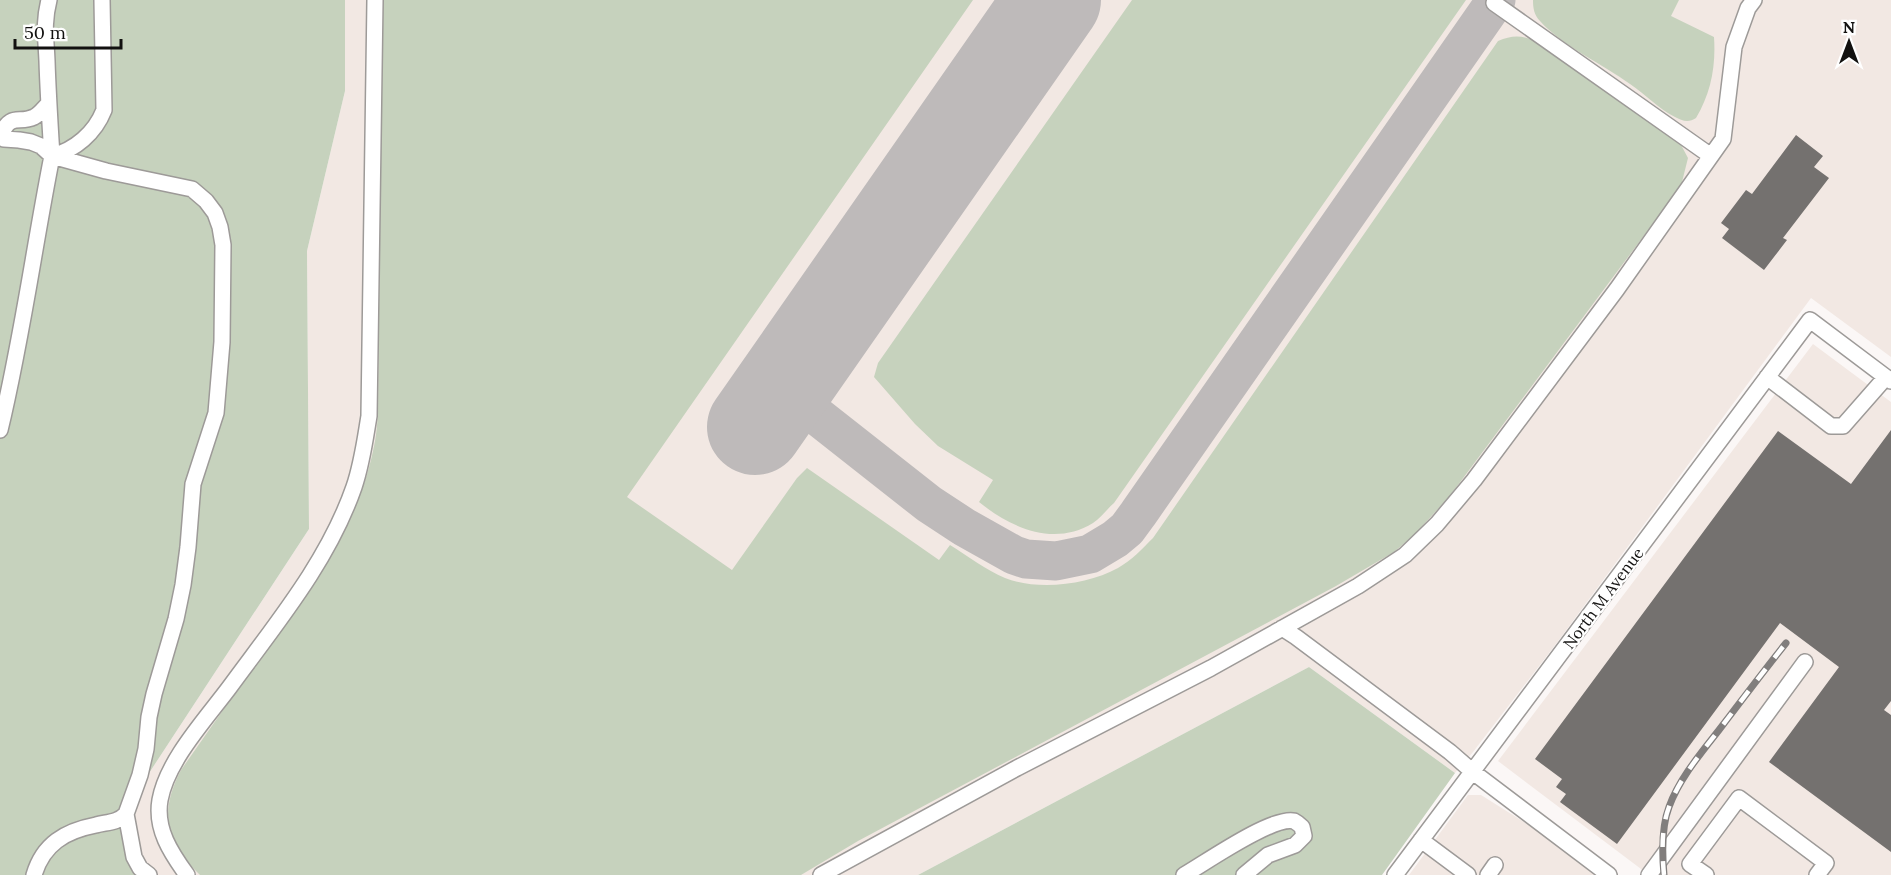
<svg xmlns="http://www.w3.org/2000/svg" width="1891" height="875" font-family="Lora,serif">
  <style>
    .built { fill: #f2e8e3 }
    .green { fill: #c6d2bd }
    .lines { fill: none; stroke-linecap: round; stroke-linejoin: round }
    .taxiway { stroke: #bebaba; stroke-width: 39 }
    .runway { stroke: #bebaba; stroke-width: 96 }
    .building { fill: #74716f }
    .minor-casing { stroke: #9d9a98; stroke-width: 18 }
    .minor { stroke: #fff; stroke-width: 15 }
    .rail-casing { stroke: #817e7d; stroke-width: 7 }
    .rail { stroke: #fff; stroke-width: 4.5; stroke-dasharray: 14; stroke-linecap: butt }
    .labels { text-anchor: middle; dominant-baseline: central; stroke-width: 4.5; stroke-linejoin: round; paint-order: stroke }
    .street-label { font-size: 16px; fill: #121110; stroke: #fff }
  </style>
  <rect width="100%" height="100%" fill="#fbf7f6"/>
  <!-- built -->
  <path class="built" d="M345,0H1891V357L1811,298L1556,644L1473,752L1455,773L1309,667L918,875H156L139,859L130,820L134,796L309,529L307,251L345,91Z
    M1813,344L1891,402V875H1649L1498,761Z
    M1468,795H1481L1608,875H1409Z"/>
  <!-- green -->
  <path class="green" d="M0,0H345V91L307,251L309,529L134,796L130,811L139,859L156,875H0Z
    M382,0H973L627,497L732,570L797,478L807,468L939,560L950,545C968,556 986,570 1005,578C1038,591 1087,585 1118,568C1132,560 1142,549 1153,538L1498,41C1512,35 1521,35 1536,41L1680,143L1688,158L1681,186L1449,497L1414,535L1394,552L1336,586L858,841L801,875H200C165,842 159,812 181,770L331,556C349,523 365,489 373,451C376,439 377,426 378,413Z
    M1132,0H1466L1114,503C1107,509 1101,518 1093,523C1054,547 1011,528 979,502L993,480L938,446L915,424L874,377L878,363Z
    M1533,0H1679L1671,16L1714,37C1716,66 1711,93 1696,118C1689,123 1682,121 1675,117C1659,109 1645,94 1630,84C1604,65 1561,45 1540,21C1534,15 1533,8 1533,0Z
    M1309,667L1455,773L1382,875H918Z"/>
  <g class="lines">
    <!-- taxiway -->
    <path class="taxiway" d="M800,361C797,378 796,393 807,408L929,504L964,527L1014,555L1026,559L1056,561L1090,554L1115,539L1127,529L1138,514L1496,0"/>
    <!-- runway -->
    <path class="runway" d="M755,427L1053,0"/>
  </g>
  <!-- building -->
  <path class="building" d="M1796,135L1823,156L1814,167L1829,178L1783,238L1787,240L1764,270L1722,238L1729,229L1721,223L1746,190L1752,194Z
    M1891,430V701L1884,710L1891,715V852L1769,762L1839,667L1780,623L1617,844L1560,802L1566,794L1556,787L1562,779L1535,759L1778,431L1851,484Z"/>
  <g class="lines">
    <defs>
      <path id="minor" d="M49,0C43,24 46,37 47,61C48,93 50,124 52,156
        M1494,3L1711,156
        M48,104C44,108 40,114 34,117C19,124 11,113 2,133L4,139L19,140L31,142L41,146L52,156L106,171L192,189L206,201L215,213L220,227L223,245L222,342L216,413L193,484L188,547L183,585L176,619L154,694L149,717L146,749L140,775L126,814L134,857L140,868L149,875
        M1767,377L1831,426H1843L1886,377
        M0,430C22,339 34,247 52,156C75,150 95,133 104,110L102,0
        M1282,628L1296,637L1450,752L1473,772L1609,875
        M1421,840L1468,875
        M34,875C43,844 65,831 96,825C108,822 117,823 126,814
        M187,875C171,853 155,829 160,800C167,761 205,720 229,688C275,625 328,562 354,487C362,464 365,440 369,416L375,0
        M821,875L1017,768L1211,668L1358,586L1405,555L1437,524L1474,480L1617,289L1723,139L1734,47L1748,8L1754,0
        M1184,875C1205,863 1272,816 1294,821C1296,822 1300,825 1302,827L1304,836L1295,845L1268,855L1244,875
        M1395,875L1810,320L1891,381
        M1488,875L1495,865
        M1649,875L1805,662
        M1706,875L1690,864L1739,798L1826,863L1817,875"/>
    </defs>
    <!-- minor casing -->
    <use href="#minor" class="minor-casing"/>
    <!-- minor -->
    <use href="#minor" class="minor"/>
    <defs>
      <path id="rail" d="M1664,875C1662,853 1661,828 1669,807C1679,779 1701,753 1719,730C1741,701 1763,672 1786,643"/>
    </defs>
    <!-- rail casing -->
    <use href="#rail" class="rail-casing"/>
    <!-- rail -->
    <use href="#rail" class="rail"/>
  </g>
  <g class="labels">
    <!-- street labels -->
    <g class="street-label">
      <text transform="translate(1603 598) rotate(-53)">North M Avenue</text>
    </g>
  </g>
  <!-- north arrow -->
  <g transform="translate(1849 42)" stroke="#ffffff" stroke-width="4.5" paint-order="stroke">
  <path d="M0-4.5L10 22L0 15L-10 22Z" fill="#121110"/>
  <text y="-9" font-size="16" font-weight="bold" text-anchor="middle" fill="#121110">N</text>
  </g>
  <!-- scale -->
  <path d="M15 39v9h106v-9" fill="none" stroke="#121110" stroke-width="3"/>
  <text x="24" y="39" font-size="18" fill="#121110" stroke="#ffffff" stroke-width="4.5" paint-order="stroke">50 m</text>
</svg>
